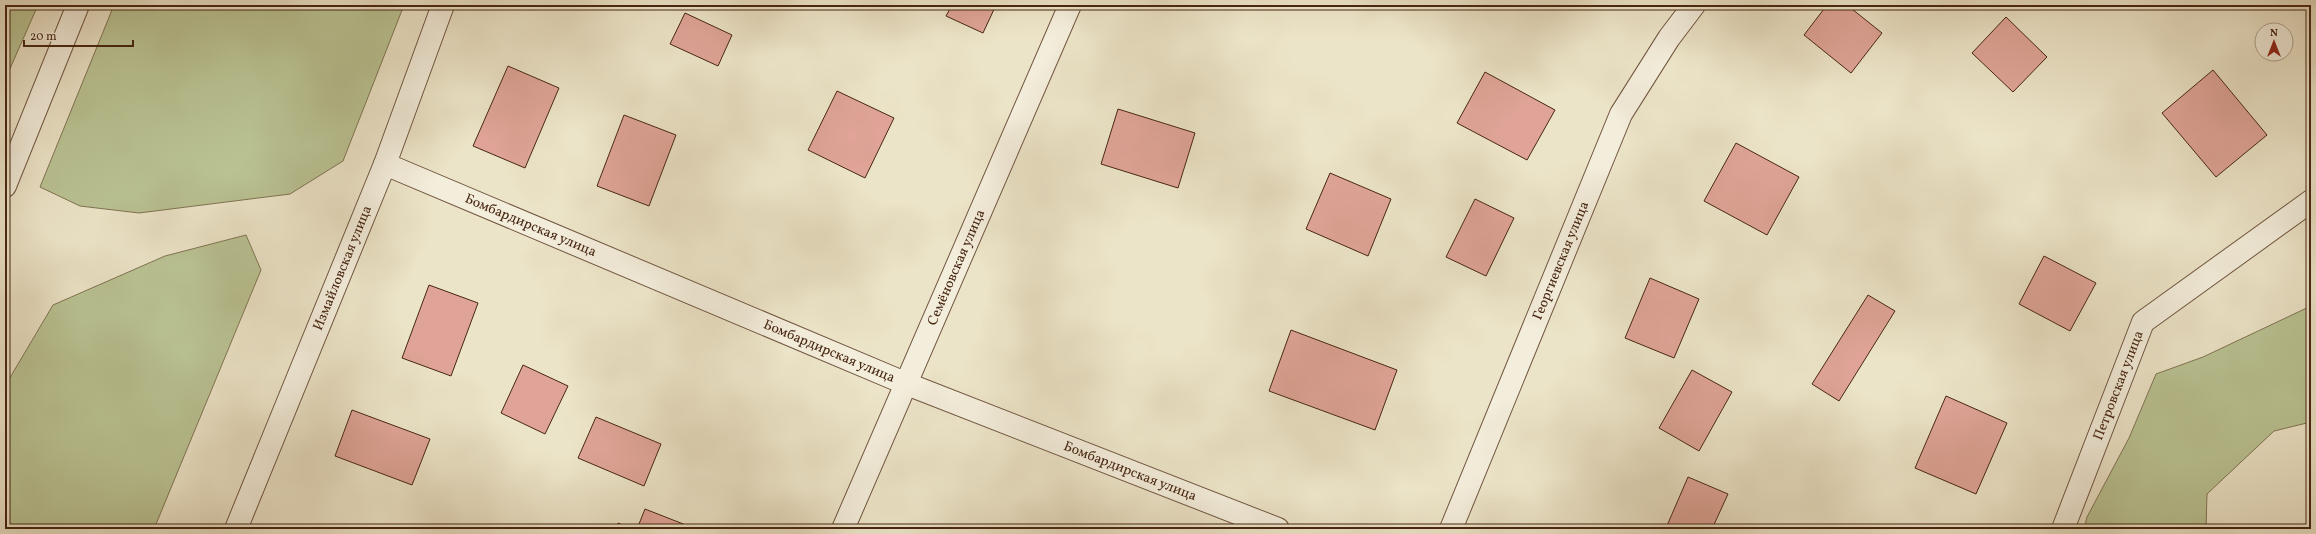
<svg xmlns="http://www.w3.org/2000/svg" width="2316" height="534" font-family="Vollkorn,serif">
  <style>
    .green { fill: #bac394; stroke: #807453 }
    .building { fill: #dfa497; stroke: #472612 }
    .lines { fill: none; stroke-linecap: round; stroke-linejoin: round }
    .minor-casing { stroke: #705640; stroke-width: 24 }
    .minor { stroke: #f3eddb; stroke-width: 22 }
    .labels { text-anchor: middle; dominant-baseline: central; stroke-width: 3; stroke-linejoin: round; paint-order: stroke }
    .street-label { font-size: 14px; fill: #472612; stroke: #f3eddb }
  </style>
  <rect width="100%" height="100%" fill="#ece4c8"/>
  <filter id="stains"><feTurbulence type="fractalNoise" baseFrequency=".005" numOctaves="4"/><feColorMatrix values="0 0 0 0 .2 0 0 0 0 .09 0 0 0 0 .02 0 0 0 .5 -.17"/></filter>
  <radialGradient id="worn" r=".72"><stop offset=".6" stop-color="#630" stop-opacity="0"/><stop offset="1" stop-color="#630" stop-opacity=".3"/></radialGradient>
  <!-- green -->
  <path class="green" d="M5,5H38L5,80Z
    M114,5H404L343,161L290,194L139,213L80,206L40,187Z
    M246,235L261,270L154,529H5V386L53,305L165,256Z
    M2311,306V422L2274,431L2207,494L2206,529H2084L2087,517L2129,438L2156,374L2203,357Z"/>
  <!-- building -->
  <path class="building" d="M952,5H996L983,33L946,16Z
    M1827,5H1847L1882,33L1851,73L1804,35Z
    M685,13L732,35L718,66L670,44Z
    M2006,17L2047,57L2013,92L1972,53Z
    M508,66L559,88L525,168L473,146Z
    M2213,70L2267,135L2216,177L2162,113Z
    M1485,72L1555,110L1527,160L1457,123Z
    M837,91L894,118L865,178L808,150Z
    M1118,109L1195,133L1178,188L1101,164Z
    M624,115L676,135L649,206L597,186Z
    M1736,143L1799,177L1767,235L1704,201Z
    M1330,173L1391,199L1368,256L1306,229Z
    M1475,199L1514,218L1486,276L1446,257Z
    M2044,256L2096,283L2070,331L2019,304Z
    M1650,278L1699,299L1674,358L1625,338Z
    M429,285L478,303L451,376L402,358Z
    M1868,295L1895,311L1839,401L1812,384Z
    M1291,330L1397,370L1375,430L1269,391Z
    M523,365L568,386L545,434L501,413Z
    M1692,370L1732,392L1699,451L1659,428Z
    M1946,396L2007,423L1976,494L1915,468Z
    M352,410L430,439L412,485L335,456Z
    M596,417L661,444L644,486L578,458Z
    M1688,477L1728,494L1712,529L1666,528Z
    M645,509L696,529H637Z
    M618,523L632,529H616Z"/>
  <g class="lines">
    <defs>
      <g id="minor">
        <path id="s1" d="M385,164L907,384L1278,529"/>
        <path d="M5,186L78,5"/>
        <path id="s2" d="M236,529L385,164L443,5"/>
        <path id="s3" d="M843,529L1070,5"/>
        <path id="s4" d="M1451,529L1621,114L1669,38L1694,5"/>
        <path id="s5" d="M2063,529L2143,322L2311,201"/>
      </g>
    </defs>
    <!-- minor casing -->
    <use href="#minor" class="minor-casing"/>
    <!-- minor -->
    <use href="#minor" class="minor"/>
  </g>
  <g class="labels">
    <!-- street labels -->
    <g class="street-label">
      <text stroke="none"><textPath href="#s1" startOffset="158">Бомбардирская улица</textPath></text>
      <text stroke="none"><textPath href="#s4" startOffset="290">Георгиевская улица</textPath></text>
      <text stroke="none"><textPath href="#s3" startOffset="285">Семёновская улица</textPath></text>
      <text stroke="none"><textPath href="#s2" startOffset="282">Измайловская улица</textPath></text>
      <text stroke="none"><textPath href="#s1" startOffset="482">Бомбардирская улица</textPath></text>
      <text stroke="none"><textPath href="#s5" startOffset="154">Петровская улица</textPath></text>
      <text stroke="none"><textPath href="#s1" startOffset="806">Бомбардирская улица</textPath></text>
    </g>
  </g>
  <!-- margin -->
  <rect width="2316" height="534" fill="none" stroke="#ece4c8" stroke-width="20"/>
  <rect x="6" y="6" width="2304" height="522" fill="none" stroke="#472612" stroke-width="2"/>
  <rect x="10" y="10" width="2296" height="514" fill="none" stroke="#472612"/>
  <!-- north arrow -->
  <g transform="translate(2274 42)"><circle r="19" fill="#f3eddb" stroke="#ae9d8b"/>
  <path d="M0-3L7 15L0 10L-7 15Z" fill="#8f2418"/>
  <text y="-6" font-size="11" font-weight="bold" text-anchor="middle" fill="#472612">N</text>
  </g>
  <!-- scale -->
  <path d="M24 40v6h109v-6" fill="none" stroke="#472612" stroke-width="2"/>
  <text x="30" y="40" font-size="12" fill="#472612" stroke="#f3eddb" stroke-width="3" paint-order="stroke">20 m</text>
  <rect width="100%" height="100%" filter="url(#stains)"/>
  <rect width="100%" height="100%" fill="url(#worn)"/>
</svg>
